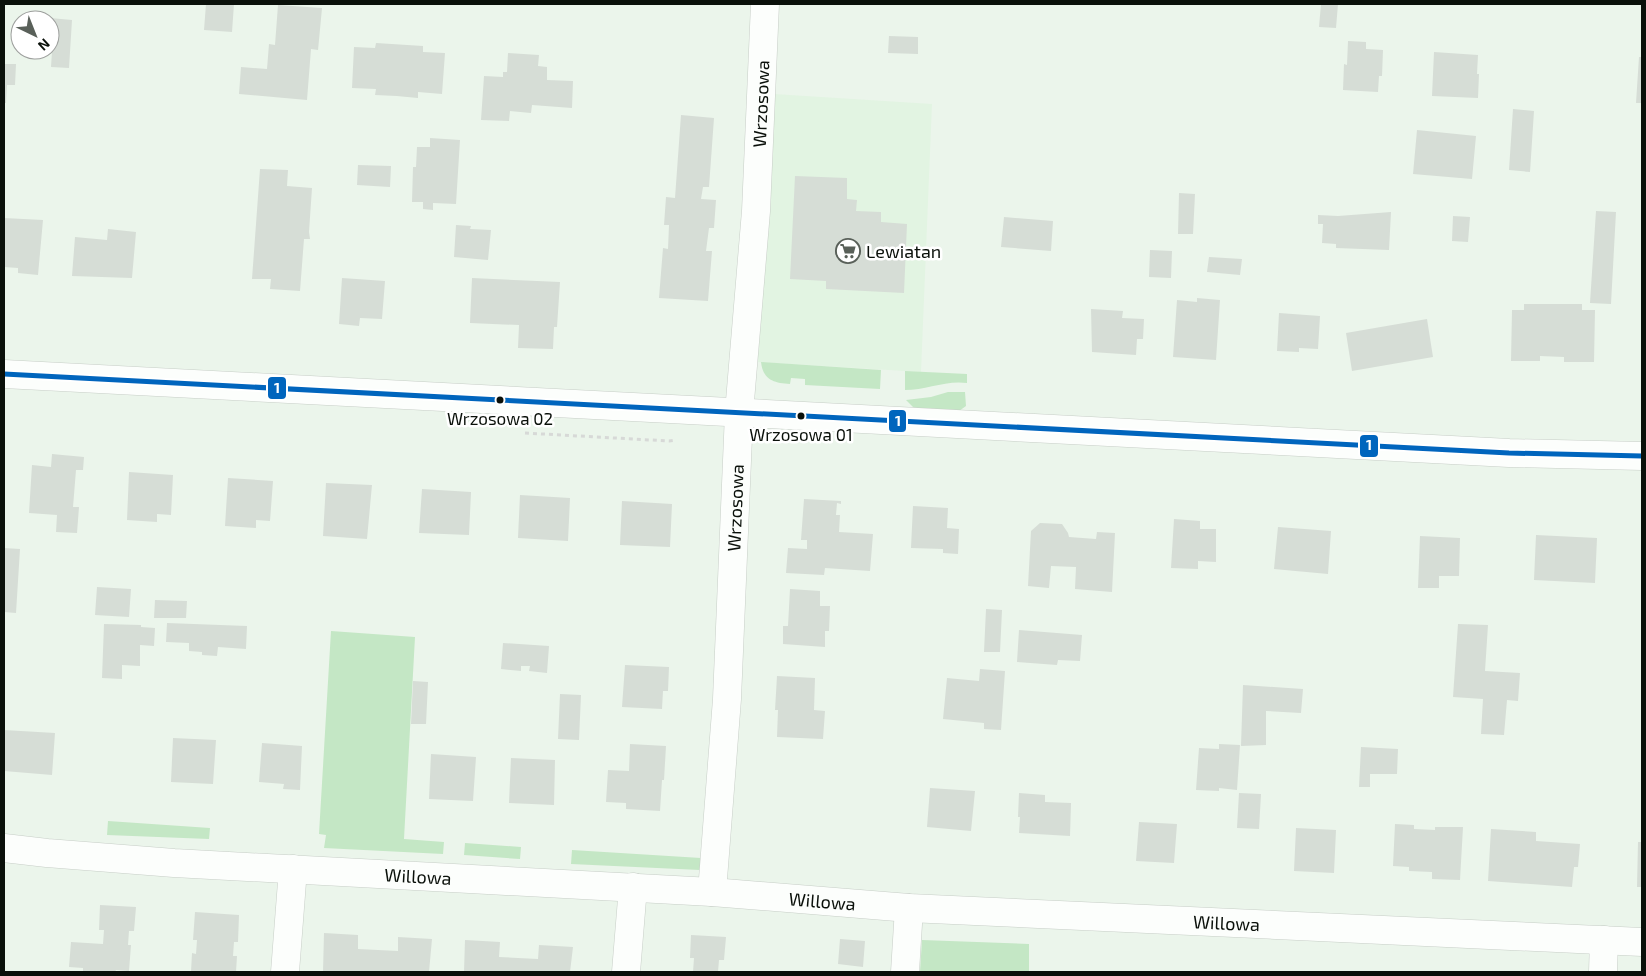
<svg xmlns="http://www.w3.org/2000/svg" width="1646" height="976" font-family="'Exo 2',sans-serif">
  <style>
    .built { fill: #e2f4e2 }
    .green { fill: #c4e7c5 }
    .building { fill: #d6ddd6 }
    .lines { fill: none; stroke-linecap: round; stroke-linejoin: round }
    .minor-casing { stroke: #c7cec7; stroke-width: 29 }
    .tertiary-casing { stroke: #c7cec7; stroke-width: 29 }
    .path { stroke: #d7d9d7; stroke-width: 3; stroke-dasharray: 4 4; stroke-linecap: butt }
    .minor { stroke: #fcfefc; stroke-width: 28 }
    .tertiary { stroke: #fcfefc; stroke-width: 28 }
    .bus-1-casing { stroke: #fff; stroke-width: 9 }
    .bus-1 { stroke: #0065bd; stroke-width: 5 }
    .bus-dot { fill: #0a100a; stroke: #fff; stroke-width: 2 }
    .labels { text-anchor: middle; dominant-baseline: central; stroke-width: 5; stroke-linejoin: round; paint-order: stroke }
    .bus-label { font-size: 17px; fill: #0a100a; stroke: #fff }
    .street-label { font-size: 18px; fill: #0a100a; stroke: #fff }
    .poi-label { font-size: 18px; fill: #0a100a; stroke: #fff; text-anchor: start }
    .line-badge { stroke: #fff; stroke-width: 2 }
    .badge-label { font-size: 14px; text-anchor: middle; font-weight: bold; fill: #fff }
  </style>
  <rect width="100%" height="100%" fill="#ebf5eb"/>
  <!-- built -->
  <path class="built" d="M774,94L932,104L921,372L756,362Z"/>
  <!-- green -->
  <path class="green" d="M761,362L881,370L880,389L805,385V379L791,378L790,384C774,383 763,380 761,362Z
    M905,371L967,374V383C946,380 926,390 905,390Z
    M948,392H965L966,406L959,411L914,408L906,400L931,397Z
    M331,631L415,637L404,839L444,842L443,854L324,848L326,835L319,834Z
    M108,821L210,828L209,839L107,835Z
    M465,843L521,847L520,859L464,855Z
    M572,850L701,858L700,870L571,864Z
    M922,940L1029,944V972H920Z"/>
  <!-- building -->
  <path class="building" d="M206,4H234L232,32L204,30Z
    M1321,4H1338L1336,28L1319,27Z
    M278,5L322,8L318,50L311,49L307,100L239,94L241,67L267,69L269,44L275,45Z
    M50,18L72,20L69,68L51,67L53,36H50Z
    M889,36L918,37V54L888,53Z
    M1348,41L1366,42V49L1383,50L1382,76H1379L1378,92L1343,90L1344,64L1347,65Z
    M376,43L423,46V52L445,53L442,94L418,92V98L397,96L375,95L376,89L352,88L354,47L375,48Z
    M1434,52L1478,55L1477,74H1479L1478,98L1432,96Z
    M508,53L539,55L538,66L547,67V80L573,81L572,108L532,105L531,113L510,111L509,121L481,120L484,76L503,77V72H507Z
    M1639,57H1642V103H1636Z
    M4,64H16L15,85H7L6,103H4Z
    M1513,109L1534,111L1530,172L1509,170Z
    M681,115L714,118L709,187H703L701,199L716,200L714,228H709L706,251H712L708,301L659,298L663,248L668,249L669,225H664L666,197L675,198Z
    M1417,130L1476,136L1472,179L1413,174Z
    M430,138L460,140L456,204L433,203V210L423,209V202H412L413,167H416L417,147H430Z
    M358,165L391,166L390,187L357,185Z
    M260,169L288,170L287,186L312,188L309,232L310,239H304L300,291L270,289L271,279H252Z
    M795,176L847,178V199L857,200L856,211L881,212V222L907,224L904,293L826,289V281L790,279Z
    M1179,193L1195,194L1193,234H1178Z
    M1596,211L1616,212L1611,304L1590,303Z
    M1391,212L1389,250L1336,248V244L1322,243L1323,224H1318V215L1338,216Z
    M1453,216L1470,217L1468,242L1452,241Z
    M1004,217L1053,221L1051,251L1001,247Z
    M4,218L43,220L38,275L18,273V268L4,267Z
    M456,225L471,226L470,229L491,230L488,260L454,257Z
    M108,229L136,232L132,278L72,276L75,237L107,240Z
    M1150,250L1172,251L1171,278L1149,277Z
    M1209,257L1242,259L1240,275L1207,272Z
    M342,278L385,281L382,319L360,318L359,326L339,324Z
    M472,278L560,282L557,327H554L553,349L518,348L519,325L470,323Z
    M1197,298L1220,300L1216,360L1173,357L1177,300L1197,302Z
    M1524,304H1582V310H1595L1594,362H1564V357L1540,356V361H1511L1512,310H1524Z
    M1091,309L1123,311L1122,318L1144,319L1143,339H1137L1136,355L1092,352Z
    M1279,313L1320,316L1318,349L1299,348V352L1277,351Z
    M1427,319L1433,357L1352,371L1346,333Z
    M52,454L84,457L83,470H76L73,507H79L77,533L56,532L57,515L29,513L32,465L51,467Z
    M129,472L173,475L171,515L157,514V522L127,520Z
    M228,478L273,481L270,521L256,520V528L225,526Z
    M326,483L372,485L367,539L323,536Z
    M422,489L471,492L469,535L419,533Z
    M520,495L570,498L568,541L518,538Z
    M804,499L841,501V504L837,503L836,515H840L839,532L873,534L870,571L825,568L824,575L786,573L788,548L807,549V540H801Z
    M622,501L672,504L670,547L620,545Z
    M913,506L948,508L947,528L959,529L958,554L943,553V549L911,548Z
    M1174,519L1200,521V529H1216V562L1198,561V569L1171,568Z
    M1040,523L1062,524L1068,533L1069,537L1096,539L1097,532L1115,533L1112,592L1075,589L1076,567L1051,566L1049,588L1028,586L1031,531Z
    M1278,527L1331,531L1328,574L1274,569Z
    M1536,535L1597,538L1595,583L1534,580Z
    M1420,536L1460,538L1459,576H1439V588H1418Z
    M4,548L20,549L16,613L4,612Z
    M97,587L131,589L129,617L95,615Z
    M790,589L820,591V606H830L829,631H825V647L783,644V626H788Z
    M155,600L187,601L186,618H154Z
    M986,609L1002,610L1000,652H984Z
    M167,623L247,626L246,649L218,647L217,656L202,655V652L189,651V643L166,642Z
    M104,624L141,625V627L155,628L154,646L140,645V666L122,665V679L102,678Z
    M1458,624L1488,625L1485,671L1520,673L1518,701L1507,700L1504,735L1481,734L1483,699L1453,697Z
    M1019,630L1082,635L1080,661L1058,660L1057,665L1017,662Z
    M503,643L549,646L547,673L529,671L530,666H521V671L501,669Z
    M625,665L669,667L668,691H663L662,709L622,707Z
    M980,669L1005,671L1001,730L984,729V723L943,719L947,678L979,681Z
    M777,676L815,678L814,710L825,711L823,739L777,737L778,710H775Z
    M413,681L428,682L426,724H411Z
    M1243,685L1303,689L1301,713L1266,711V745L1241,746Z
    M560,694L581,695L579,740L558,739Z
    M4,730L55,733L52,775L4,771Z
    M173,738L216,740L213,784L171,782Z
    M262,743L302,746L300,790L283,789L284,784L259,782Z
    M630,744L666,746L664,780H662L660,811L626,809V803L606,802L608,770L629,771Z
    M1219,744L1240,745L1237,790L1219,788V791L1196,790L1199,748L1219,749Z
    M1361,747L1398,749L1397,774H1370V787H1359Z
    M431,754L476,757L473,801L429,799Z
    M511,758L555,760L554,805L509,803Z
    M930,788L975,791L971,831L927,827Z
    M1019,793L1045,795V802L1071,803L1070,836L1019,833L1020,817H1018Z
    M1239,793L1261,794L1259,829L1237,828Z
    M1139,822L1177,824L1174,863L1136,861Z
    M1395,824L1414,825V829L1435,830V827H1463L1460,880L1432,879V872L1409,871V867L1393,866Z
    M1296,828L1336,830L1334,873L1294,871Z
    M1491,829L1536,832V841L1580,844L1578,867H1574L1572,887L1488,881Z
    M1638,842H1642V887H1637Z
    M100,905L136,907L134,931H129L128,945H131L129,971L116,970L115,972H83V968L69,967L71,942L103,944L104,930H99Z
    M195,912L239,915L238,942H234L233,956H237L236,972H191L192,953L196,954L197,940H193Z
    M324,933L358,935V949L398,951V937L432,939L429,972H323Z
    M691,935L726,937L724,960H719L718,972H693L694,958H690Z
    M840,939L865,941L863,967L838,964Z
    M465,940L500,942L499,957L518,958L538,959L539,945L573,947L570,972H464Z"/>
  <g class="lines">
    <defs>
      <g id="minor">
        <path id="s1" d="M4,848L47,853L174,863L712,892L909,908L1642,942"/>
        <path id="s2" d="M712,892L727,699L739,413L756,211L765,4"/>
        <path d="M285,972L293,869"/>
        <path d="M626,972L633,887"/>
        <path d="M905,972L909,908"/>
        <path d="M1603,972L1604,940"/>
      </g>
      <path id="tertiary" d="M4,374L1509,453L1642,456"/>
    </defs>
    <!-- minor casing -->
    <use href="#minor" class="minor-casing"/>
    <!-- tertiary casing -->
    <use href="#tertiary" class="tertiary-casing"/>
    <!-- path -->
    <path class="path" d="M525,433L669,441L676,440"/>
    <!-- minor -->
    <use href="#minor" class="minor"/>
    <!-- tertiary -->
    <use href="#tertiary" class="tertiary"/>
    <defs>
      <path id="bus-1" d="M4,374L1509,453L1642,456"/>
    </defs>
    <!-- bus-1 casing -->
    <use href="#bus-1" class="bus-1-casing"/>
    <!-- bus-1 -->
    <use href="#bus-1" class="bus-1"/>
  </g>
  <!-- icons -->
  <defs>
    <symbol id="supermarket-ring" viewBox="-11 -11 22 22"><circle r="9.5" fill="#fff" stroke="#596059" stroke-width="1.5"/><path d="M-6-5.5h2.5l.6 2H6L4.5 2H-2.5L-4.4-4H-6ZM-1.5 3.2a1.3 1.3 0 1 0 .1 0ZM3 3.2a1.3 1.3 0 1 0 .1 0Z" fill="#596059"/></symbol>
  </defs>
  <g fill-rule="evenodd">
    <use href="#supermarket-ring" x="834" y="237" width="28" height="28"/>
  </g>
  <!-- markers -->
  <g class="bus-dot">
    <circle cx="500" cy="400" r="4.5"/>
    <circle cx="801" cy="416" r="4.5"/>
  </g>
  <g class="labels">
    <!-- bus labels -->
    <g class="bus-label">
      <text x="500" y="418">Wrzosowa 02</text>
      <text x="801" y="434">Wrzosowa 01</text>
    </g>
    <!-- street labels -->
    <g class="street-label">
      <text stroke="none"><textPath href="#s2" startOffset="790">Wrzosowa</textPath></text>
      <text stroke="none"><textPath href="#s2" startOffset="385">Wrzosowa</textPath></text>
      <text stroke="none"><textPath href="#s1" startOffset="415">Willowa</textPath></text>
      <text stroke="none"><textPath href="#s1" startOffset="820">Willowa</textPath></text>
      <text stroke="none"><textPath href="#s1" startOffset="1225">Willowa</textPath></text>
    </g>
    <!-- poi labels -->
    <g class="poi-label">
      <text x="866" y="251">Lewiatan</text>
    </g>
  </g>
  <g class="line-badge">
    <rect x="267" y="376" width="20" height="24" rx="5" fill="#0065bd"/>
    <rect x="888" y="409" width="19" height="24" rx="5" fill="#0065bd"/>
    <rect x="1359" y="434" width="20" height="24" rx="5" fill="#0065bd"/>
  </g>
  <g class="badge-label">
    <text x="277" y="393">1</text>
    <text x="898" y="426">1</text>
    <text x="1369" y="450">1</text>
  </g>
  <!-- border -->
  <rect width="1646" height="976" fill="none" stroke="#0a100a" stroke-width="10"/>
  <!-- north arrow -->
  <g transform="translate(35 35) rotate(137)"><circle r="24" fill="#ffffff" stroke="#9d9f9d"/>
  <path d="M0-4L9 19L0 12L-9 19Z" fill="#596059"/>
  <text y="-8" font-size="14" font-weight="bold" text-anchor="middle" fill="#0a100a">N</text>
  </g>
</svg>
